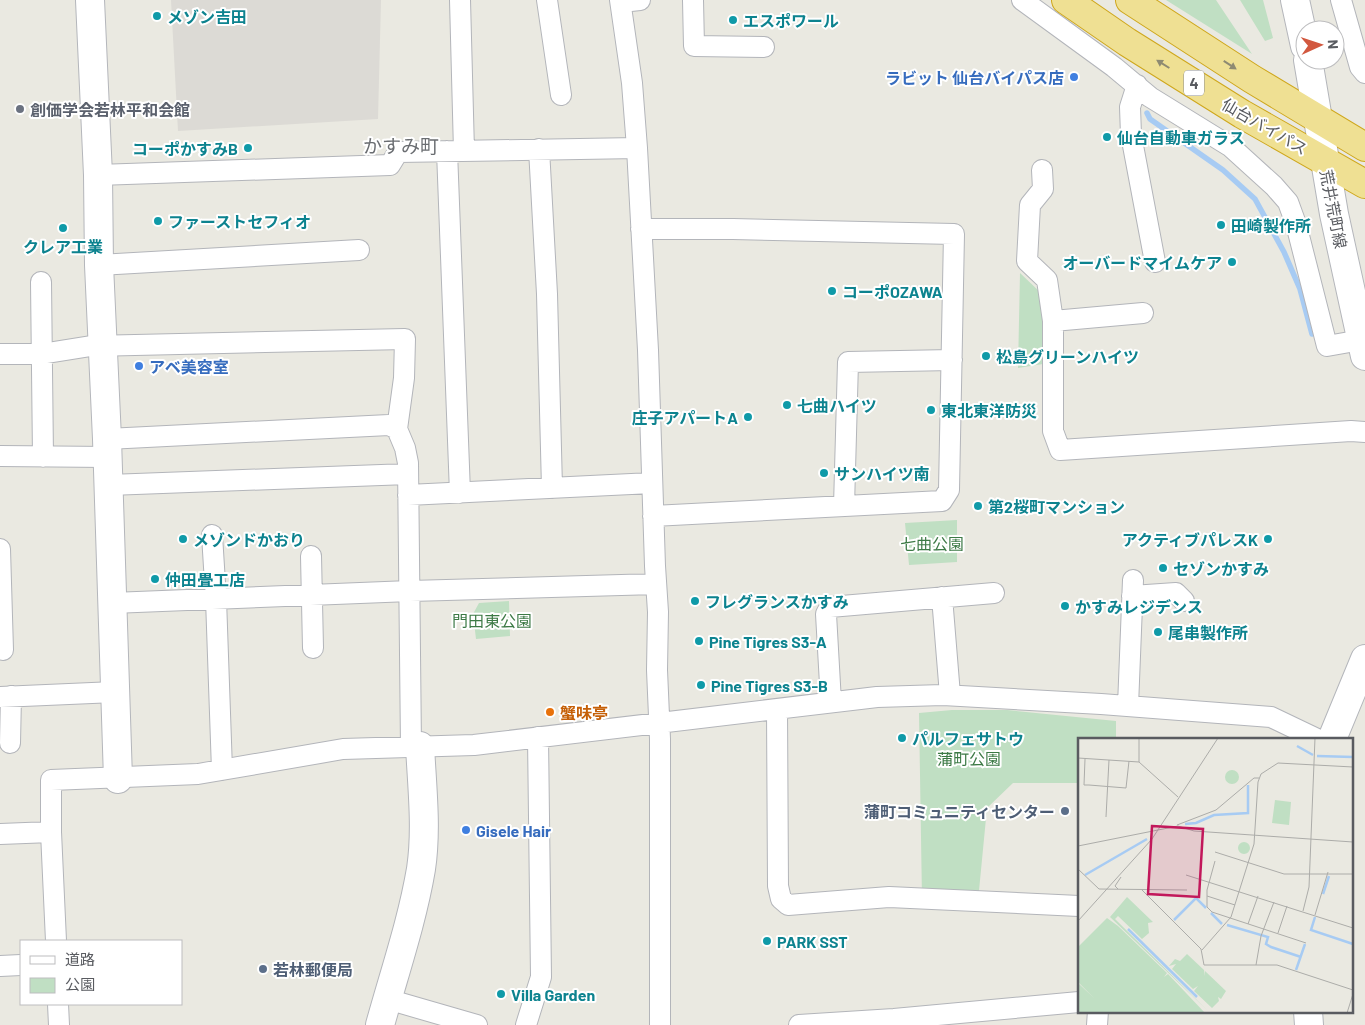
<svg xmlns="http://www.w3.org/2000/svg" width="1365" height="1025" font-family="Barlow,'Noto Sans JP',sans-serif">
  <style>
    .industrial { fill: #dcdad5 }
    .green { fill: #c0dfc3 }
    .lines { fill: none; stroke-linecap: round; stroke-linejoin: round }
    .stream { stroke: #a7cbf3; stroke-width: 5.5 }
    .street-casing { stroke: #b3b5ba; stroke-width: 22 }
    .secondary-casing { stroke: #b4b6bb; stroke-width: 30 }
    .highway-casing { stroke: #cfa71c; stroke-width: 30 }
    .street { stroke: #fff; stroke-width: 20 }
    .secondary { stroke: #fff; stroke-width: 28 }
    .highway { stroke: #efe093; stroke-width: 28 }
    .oneway { fill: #8e8a72 }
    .culture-dot { fill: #0f9aa8; stroke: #fff; stroke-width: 2 }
    .shop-dot { fill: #3f7fe0; stroke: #fff; stroke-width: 2 }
    .worship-dot { fill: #6b7280; stroke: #fff; stroke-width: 2 }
    .food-dot { fill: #e8710a; stroke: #fff; stroke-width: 2 }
    .service-dot { fill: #5c6f8a; stroke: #fff; stroke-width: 2 }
    .labels { text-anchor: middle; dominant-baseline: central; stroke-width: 4; stroke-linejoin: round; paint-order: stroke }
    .shield { fill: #fff; stroke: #8b8c90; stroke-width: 1 }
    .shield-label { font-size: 15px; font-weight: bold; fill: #595b60 }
    .culture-label { font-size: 16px; font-weight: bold; fill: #0d838f; stroke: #fff; text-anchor: start }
    .shop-label { font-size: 16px; font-weight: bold; fill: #366cbe; stroke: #fff; text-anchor: start }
    .worship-label { font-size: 16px; font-weight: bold; fill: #5b616d; stroke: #fff; text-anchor: start }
    .street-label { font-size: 16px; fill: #595b60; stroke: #fff }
    .park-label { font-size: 16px; fill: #3d7a46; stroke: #fff }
    .food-label { font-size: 16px; font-weight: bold; fill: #c56008; stroke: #fff; text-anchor: start }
    .service-label { font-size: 16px; font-weight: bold; fill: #4e5e75; stroke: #fff; text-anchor: end }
    .quarter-label { font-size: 19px; fill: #6a6d71; stroke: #fff }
    .inset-river { fill: none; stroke: #a7cbf3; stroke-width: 2.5 }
    .inset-road { fill: none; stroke: #acaca9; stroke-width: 1 }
    .view { fill: #c2185b; fill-opacity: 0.15; stroke: #c2185b; stroke-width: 2.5 }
    .inset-edge { fill: none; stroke: #595b60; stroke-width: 2.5 }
  </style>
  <rect width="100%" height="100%" fill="#eae9e1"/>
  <!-- industrial -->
  <path class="industrial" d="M171,0H381L378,119L178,131Z"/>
  <!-- green -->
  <path class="green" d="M1166,0H1216L1252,54Z
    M1240,0H1263L1273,38L1265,41Z
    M1020,273L1041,293L1044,331L1043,364L1018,368Z
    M957,520V562L909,565L905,523Z
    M509,601L510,636L476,639L473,614L479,603Z
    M952,710H1007L1116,721V739H1079V783H1013L987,808L978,901L922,899L919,713Z"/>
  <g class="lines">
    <!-- stream -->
    <path class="stream" d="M1147,113L1150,119L1223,170L1255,199L1284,252L1300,289L1312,334"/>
    <defs>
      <path id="street" d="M460,0L464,151
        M547,0L561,95
        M693,0L694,46L764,47
        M1022,0L1114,67L1150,97L1231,147L1274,186L1288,202L1296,224L1327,346L1361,340
        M1341,0L1360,67L1365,73
        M621,2L640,0
        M1137,85L1130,107L1131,135L1155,262
        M637,148L648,350L655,566L658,612L657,670L660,739V1025
        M539,149L547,294L552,488
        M447,151L460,493
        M1042,170L1043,189L1030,205L1027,261L1047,280L1053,321V431L1060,450L1351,431L1365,432
        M98,175L390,165L398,152L637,148L632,83L620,0
        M641,229H733L954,234L949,490L942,501L653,516
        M99,265L359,250
        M41,282L43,457
        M1053,321L1143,313
        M0,354H41L91,346L405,339L404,378L397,429
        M107,439L389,425L397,429L405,448L408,463L411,747
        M0,456L108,457
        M109,485L408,474
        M408,495L652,483
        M844,506L848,362L952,360
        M212,535L216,599L222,770
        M0,549L3,650
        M311,556L313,648
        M1132,596L1176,593L1184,601
        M942,597L950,695
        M112,603L410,591L656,584
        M0,697L115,692
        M831,702L826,614L830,607L994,593
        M1128,706L1133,580
        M777,709L778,886L781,899L788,905L889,897L1079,906
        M10,743L11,696
        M0,834L51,832
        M56,941L51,832V780L198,774L343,749L474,745L877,697L943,695L1101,704L1271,717L1317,739
        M0,966L21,965
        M387,999L477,1025
        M58,1004L59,1025
        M526,1025L541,977L538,737
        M799,1025L894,1019L1079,1002
        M1097,1025L1098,1011"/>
      <path id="secondary" d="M90,0L98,175L99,265L107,439L118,779
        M1295,0L1305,46
        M1308,60L1334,214L1365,356
        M1332,739L1365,659
        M1308,1011L1309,1025
        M380,1025C394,974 412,922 421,869C427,829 422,787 420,746"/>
      <path id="highway" d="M1066,0L1127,42L1242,114L1365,184
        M1130,0L1252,79L1365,147"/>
    </defs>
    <!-- street casing -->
    <use href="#street" class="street-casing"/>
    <!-- secondary casing -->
    <use href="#secondary" class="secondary-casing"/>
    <!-- highway casing -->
    <use href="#highway" class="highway-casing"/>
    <!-- street -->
    <use href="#street" class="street"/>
    <!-- secondary -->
    <use href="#secondary" class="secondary"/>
    <!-- highway -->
    <use href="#highway" class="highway"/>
  </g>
  <!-- one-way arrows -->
  <defs><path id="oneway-solid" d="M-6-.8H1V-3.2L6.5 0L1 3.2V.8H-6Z" transform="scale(1.25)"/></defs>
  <g class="oneway">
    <use href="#oneway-solid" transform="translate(1163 64) rotate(-148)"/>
    <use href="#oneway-solid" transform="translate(1230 65) rotate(33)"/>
  </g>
  <!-- markers -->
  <g class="culture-dot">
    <circle cx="157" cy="16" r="5"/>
    <circle cx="733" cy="20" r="5"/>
    <circle cx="1107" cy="137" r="5"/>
    <circle cx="248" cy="148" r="5"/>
    <circle cx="158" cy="221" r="5"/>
    <circle cx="1221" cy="225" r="5"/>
    <circle cx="63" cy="228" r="5"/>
    <circle cx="1232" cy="262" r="5"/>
    <circle cx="832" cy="291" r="5"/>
    <circle cx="986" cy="356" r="5"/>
    <circle cx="787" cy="405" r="5"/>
    <circle cx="931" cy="410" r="5"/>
    <circle cx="748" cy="417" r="5"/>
    <circle cx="824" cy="473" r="5"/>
    <circle cx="978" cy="506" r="5"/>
    <circle cx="183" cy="539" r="5"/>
    <circle cx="1268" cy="539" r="5"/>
    <circle cx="1163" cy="568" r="5"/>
    <circle cx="155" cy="579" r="5"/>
    <circle cx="695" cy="601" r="5"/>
    <circle cx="1065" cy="606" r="5"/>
    <circle cx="1158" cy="632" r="5"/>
    <circle cx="699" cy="641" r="5"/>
    <circle cx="701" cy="685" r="5"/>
    <circle cx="902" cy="738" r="5"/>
    <circle cx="767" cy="941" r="5"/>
    <circle cx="501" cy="994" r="5"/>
  </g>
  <g class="shop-dot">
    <circle cx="1074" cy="77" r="5"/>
    <circle cx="139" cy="366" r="5"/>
    <circle cx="466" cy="830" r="5"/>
  </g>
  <circle class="worship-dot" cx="20" cy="109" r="5"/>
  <circle class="food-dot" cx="550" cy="712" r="5"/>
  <g class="service-dot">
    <circle cx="1065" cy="811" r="5"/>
    <circle cx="263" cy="969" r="5"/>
  </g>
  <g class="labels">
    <!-- shield labels -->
    <rect class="shield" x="1184" y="70.5" width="20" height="25" rx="4"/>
    <g class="shield-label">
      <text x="1194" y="83">4</text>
    </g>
    <!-- culture labels -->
    <g class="culture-label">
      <text x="167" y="16">メゾン吉田</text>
      <text x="743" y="20">エスポワール</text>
      <text x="1117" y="137">仙台自動車ガラス</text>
      <text x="238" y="148" text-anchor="end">コーポかすみB</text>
      <text x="168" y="221">ファーストセフィオ</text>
      <text x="1231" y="225">田崎製作所</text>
      <text x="63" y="246" text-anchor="middle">クレア工業</text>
      <text x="1222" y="262" text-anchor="end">オーバードマイムケア</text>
      <text x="842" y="291">コーポOZAWA</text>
      <text x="996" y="356">松島グリーンハイツ</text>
      <text x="797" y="405">七曲ハイツ</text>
      <text x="941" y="410">東北東洋防災</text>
      <text x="738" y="417" text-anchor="end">庄子アパートA</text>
      <text x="834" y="473">サンハイツ南</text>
      <text x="988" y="506">第2桜町マンション</text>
      <text x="193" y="539">メゾンドかおり</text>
      <text x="1258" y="539" text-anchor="end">アクティブパレスK</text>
      <text x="1173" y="568">セゾンかすみ</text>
      <text x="165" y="579">仲田畳工店</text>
      <text x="705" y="601">フレグランスかすみ</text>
      <text x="1075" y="606">かすみレジデンス</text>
      <text x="1168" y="632">尾串製作所</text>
      <text x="709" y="641">Pine Tigres S3-A</text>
      <text x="711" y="685">Pine Tigres S3-B</text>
      <text x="912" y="738">パルフェサトウ</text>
      <text x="777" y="941">PARK SST</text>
      <text x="511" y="994">Villa Garden</text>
    </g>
    <!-- shop labels -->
    <g class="shop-label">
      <text x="1064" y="77" text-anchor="end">ラビット 仙台バイパス店</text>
      <text x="149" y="366">アベ美容室</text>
      <text x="476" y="830">Gisele Hair</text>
    </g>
    <!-- worship labels -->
    <g class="worship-label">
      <text x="30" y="109">創価学会若林平和会館</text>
    </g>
    <!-- street labels -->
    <g class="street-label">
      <text transform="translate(1265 126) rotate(30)">仙台バイパス</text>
      <text transform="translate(1334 209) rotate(79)">荒井荒町線</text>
    </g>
    <!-- park labels -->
    <g class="park-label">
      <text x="932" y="543">七曲公園</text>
      <text x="492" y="620">門田東公園</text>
      <text x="969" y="758">蒲町公園</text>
    </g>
    <!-- food labels -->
    <g class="food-label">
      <text x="560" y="712">蟹味亭</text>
    </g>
    <!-- service labels -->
    <g class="service-label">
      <text x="1055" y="811">蒲町コミュニティセンター</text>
      <text x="273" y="969" text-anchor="start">若林郵便局</text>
    </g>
    <!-- quarter labels -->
    <g class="quarter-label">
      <text x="401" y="145">かすみ町</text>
    </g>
  </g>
  <!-- overview -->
  <g transform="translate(1078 738)">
    <rect width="275" height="275" fill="#eae9e1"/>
    <path d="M147 39a7 7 0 1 1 14 0a7 7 0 1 1-14 0ZM197,62L213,64L211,87L194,85ZM160 110a6 6 0 1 1 12 0a6 6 0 1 1-12 0ZM49,159L75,184L70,185L71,195L64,201L40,178L37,181L130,273L32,179ZM29,180L40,188L89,235L86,239L90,236L127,275H1L0,245L16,260L0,244V209ZM109,216L126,232L127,238V233L148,253L143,261L140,259L141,263L134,270L116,253L120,248L115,251L94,231L98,226L91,228L97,221L102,223Z" fill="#c0dfc3"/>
    <path class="inset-river" d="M219,8L235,17M239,18L275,19M107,86L118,85L136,77L170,75V47M7,137L69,101M245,156L251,138M133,175L144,186M237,179L233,192L275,206M96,182L118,160L128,170M149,187L190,199L188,206L193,209L223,219M50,191L119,259M218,232L227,206"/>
    <path class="inset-road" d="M61,0V24M0,20L61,24L100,59M7,21L6,47H11L48,50L51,23M28,79L31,22M99,87L138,72L176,40H181M0,108L100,88L116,93L275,104M137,114L206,136H275M137,123L129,152V169L134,174L228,205M0,131L21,151L109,152M108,137L275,190M40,151L37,148L43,139M64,152L123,211L126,227H199L275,252M129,158L157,167M225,173L231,149L237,0M237,177L250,134M0,183L74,101L140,0M170,186L180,158M200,195L209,168M124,212L153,179L176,106L180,44L183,36L200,25L275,29M178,227L183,198L196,164M269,275L275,256"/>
    <path class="view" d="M74,88L125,91L121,159L70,156Z"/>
    <rect width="275" height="275" class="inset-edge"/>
  </g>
  <!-- legend -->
  <rect x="20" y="940" width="162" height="65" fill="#ffffff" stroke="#bdbdbf"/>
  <rect x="30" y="956" width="25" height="8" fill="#ffffff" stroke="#bdbdbf"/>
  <text x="65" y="965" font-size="15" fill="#595b60">道路</text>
  <rect x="30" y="978" width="25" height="15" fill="#c0dfc3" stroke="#bdbdbf"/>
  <text x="65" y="990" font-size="15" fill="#595b60">公園</text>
  <!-- north arrow -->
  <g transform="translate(1320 45) rotate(87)"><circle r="24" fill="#ffffff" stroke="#bdbdbf"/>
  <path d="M0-4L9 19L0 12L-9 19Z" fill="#d2583f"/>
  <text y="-8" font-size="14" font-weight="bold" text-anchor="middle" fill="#595b60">N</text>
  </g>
</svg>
